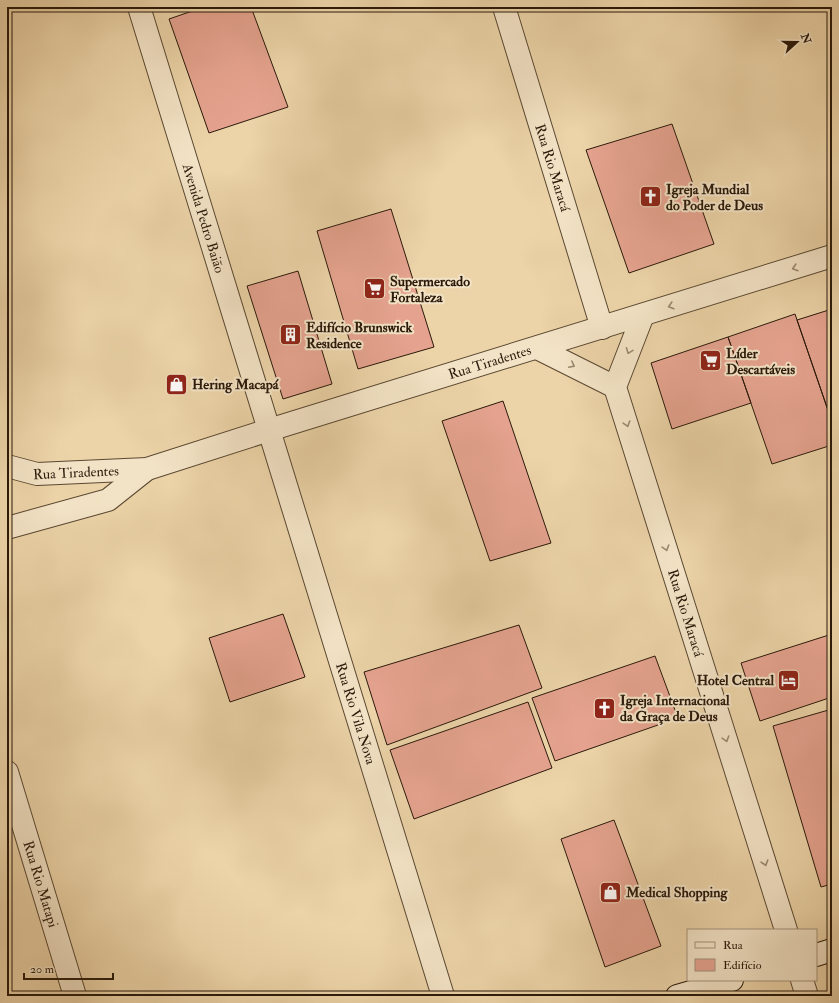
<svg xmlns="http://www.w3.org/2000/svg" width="839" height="1003" font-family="'IM FELL Double Pica',serif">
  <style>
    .building { fill: #e5a38f; stroke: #2a190a }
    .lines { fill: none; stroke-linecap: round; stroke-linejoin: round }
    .minor-casing { stroke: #5a4832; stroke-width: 24 }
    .secondary-casing { stroke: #2a190a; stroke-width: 24 }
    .minor { stroke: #f3e3c6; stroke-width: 22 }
    .secondary { stroke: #f3e3c6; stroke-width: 22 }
    .oneway { stroke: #998871 }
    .labels { text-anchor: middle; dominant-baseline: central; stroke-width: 4; stroke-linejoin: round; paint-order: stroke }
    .street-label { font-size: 14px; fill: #2a190a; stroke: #f3e3c6 }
    .poi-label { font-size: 14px; font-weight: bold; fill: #2a190a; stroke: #f3e3c6; text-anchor: start }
  </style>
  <rect width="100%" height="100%" fill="#ecd4a8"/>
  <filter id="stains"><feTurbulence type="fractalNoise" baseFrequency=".005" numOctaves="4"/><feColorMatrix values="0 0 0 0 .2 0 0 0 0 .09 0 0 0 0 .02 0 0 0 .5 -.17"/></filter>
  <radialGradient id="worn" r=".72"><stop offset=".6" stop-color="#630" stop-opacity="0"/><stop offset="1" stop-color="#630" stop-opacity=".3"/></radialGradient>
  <!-- building -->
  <path class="building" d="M204,7H251L288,107L209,133L169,19Z
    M672,124L714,244L629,273L586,150Z
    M391,209L434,347L358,369L317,231Z
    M298,271L332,384L283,399L247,286Z
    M832,309V422L797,320Z
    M795,314L832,422V445L772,464L728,337Z
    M728,337L751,403L672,429L651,363Z
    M503,401L551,543L490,561L442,421Z
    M283,614L305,677L230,702L209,638Z
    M519,625L542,688L387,745L364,672Z
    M832,634V697L760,721L741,663Z
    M655,656L678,718L555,761L532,698Z
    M528,702L552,768L414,819L390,750Z
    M832,709V884L821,887L773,726Z
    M614,820L661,946L605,967L561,839Z"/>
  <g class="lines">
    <defs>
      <g id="minor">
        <path id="s1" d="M139,7L443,996"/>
        <path id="s2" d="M504,7L602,328"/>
        <path id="s3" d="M643,315L615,387L786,930"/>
        <path d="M537,348L615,387"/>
        <path id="s4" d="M7,466L37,474L147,469L269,430L832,256"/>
        <path d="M7,528L108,500L147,469"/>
        <path id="s5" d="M7,772L75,996"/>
        <path d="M802,980L807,996"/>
      </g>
      <path id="secondary" d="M816,955L832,950
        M677,996L732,980"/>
    </defs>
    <!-- minor casing -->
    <use href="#minor" class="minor-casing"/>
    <!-- secondary casing -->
    <use href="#secondary" class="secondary-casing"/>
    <!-- minor -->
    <use href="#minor" class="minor"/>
    <!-- secondary -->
    <use href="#secondary" class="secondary"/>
  </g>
  <!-- one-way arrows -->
  <defs><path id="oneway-chevron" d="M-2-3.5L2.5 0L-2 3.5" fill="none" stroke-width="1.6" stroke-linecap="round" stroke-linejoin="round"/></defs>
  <g class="oneway">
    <use href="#oneway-chevron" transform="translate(795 268) rotate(163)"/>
    <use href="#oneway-chevron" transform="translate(671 306) rotate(163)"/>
    <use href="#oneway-chevron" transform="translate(629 351) rotate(111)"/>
    <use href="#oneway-chevron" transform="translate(572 365) rotate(27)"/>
    <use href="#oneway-chevron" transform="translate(627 424) rotate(73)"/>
    <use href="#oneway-chevron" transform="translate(666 548) rotate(73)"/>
    <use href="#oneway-chevron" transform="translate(726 739) rotate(73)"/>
    <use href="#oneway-chevron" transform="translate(765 863) rotate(73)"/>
  </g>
  <!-- icons -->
  <defs>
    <symbol id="church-square" viewBox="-11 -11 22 22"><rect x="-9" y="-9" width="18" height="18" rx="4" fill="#8f2418" stroke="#f3e3c6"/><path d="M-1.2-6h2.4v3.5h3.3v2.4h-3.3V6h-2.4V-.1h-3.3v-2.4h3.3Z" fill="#fff"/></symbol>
    <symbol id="supermarket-square" viewBox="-11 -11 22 22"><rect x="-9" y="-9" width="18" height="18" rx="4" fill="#8f2418" stroke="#f3e3c6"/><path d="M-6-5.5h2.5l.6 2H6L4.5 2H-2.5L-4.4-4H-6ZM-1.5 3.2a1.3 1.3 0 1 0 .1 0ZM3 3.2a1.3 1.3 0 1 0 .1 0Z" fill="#fff"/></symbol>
    <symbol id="building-square" viewBox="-11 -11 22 22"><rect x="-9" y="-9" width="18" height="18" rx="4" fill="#8f2418" stroke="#f3e3c6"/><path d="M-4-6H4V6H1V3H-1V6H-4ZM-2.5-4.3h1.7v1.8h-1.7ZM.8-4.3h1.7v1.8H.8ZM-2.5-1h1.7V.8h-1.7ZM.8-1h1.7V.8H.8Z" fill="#fff"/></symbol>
    <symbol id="shop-square" viewBox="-11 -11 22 22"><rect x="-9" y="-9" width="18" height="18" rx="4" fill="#8f2418" stroke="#f3e3c6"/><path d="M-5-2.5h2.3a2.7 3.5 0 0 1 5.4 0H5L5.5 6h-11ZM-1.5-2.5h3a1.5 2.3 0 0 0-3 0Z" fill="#fff"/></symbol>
    <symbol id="hotel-square" viewBox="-11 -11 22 22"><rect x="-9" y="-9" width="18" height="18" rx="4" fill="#8f2418" stroke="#f3e3c6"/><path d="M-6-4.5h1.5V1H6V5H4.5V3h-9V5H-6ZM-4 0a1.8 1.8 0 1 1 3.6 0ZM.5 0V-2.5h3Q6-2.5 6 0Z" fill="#fff"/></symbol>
  </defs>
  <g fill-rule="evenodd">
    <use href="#church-square" x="638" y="184" width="25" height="25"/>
    <use href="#supermarket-square" x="362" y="276" width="25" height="25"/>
    <use href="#building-square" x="278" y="322" width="25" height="25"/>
    <use href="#supermarket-square" x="698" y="348" width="25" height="25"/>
    <use href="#shop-square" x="164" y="372" width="25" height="25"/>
    <use href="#hotel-square" x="776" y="668" width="25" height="25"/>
    <use href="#church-square" x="592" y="696" width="25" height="25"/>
    <use href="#shop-square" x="598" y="880" width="25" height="25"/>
  </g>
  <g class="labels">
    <!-- street labels -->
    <g class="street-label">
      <text stroke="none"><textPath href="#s2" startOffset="168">Rua Rio Maracá</textPath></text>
      <text stroke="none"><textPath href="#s1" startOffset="221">Avenida Pedro Baião</textPath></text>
      <text stroke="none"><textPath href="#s4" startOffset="500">Rua Tiradentes</textPath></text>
      <text stroke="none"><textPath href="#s4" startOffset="70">Rua Tiradentes</textPath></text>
      <text stroke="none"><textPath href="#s3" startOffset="314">Rua Rio Maracá</textPath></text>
      <text stroke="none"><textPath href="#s1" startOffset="739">Rua Rio Vila Nova</textPath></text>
      <text stroke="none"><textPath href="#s5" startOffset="117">Rua Rio Matapi</textPath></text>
    </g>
    <!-- poi labels -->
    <g class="poi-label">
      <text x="666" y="189">Igreja Mundial<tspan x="666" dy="16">do Poder de Deus</tspan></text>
      <text x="390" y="281">Supermercado<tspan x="390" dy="16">Fortaleza</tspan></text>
      <text x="306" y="327">Edifício Brunswick<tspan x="306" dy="16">Residence</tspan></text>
      <text x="726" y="353">Líder<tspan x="726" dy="16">Descartáveis</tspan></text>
      <text x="192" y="384">Hering Macapá</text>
      <text x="774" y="680" text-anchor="end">Hotel Central</text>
      <text x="620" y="700">Igreja Internacional<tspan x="620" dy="16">da Graça de Deus</tspan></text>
      <text x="626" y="892">Medical Shopping</text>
    </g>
  </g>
  <!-- margin -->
  <rect width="839" height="1003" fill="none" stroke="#ecd4a8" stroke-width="24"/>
  <rect x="8" y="8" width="823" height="987" fill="none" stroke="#2a190a" stroke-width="2"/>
  <rect x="12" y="12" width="815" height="979" fill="none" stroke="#2a190a"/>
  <!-- legend -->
  <rect x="687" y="929" width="130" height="52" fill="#f3e3c6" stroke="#a3927b"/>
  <rect x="695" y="942" width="20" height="6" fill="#f3e3c6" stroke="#a3927b"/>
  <text x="723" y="949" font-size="12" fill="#2a190a">Rua</text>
  <rect x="695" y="959" width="20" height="12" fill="#e5a38f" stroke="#a3927b"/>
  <text x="723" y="969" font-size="12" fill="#2a190a">Edifício</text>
  <!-- north arrow -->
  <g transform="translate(797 42) rotate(69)" stroke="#f3e3c6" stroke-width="3" paint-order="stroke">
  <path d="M0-3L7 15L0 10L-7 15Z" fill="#2a190a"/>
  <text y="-6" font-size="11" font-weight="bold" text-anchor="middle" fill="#2a190a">N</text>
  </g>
  <!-- scale -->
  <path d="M24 973v6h89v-6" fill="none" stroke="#2a190a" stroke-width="2"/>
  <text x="30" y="973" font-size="12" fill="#2a190a" stroke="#f3e3c6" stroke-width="3" paint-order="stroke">20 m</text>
  <rect width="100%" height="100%" filter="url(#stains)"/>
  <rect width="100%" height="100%" fill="url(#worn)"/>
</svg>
